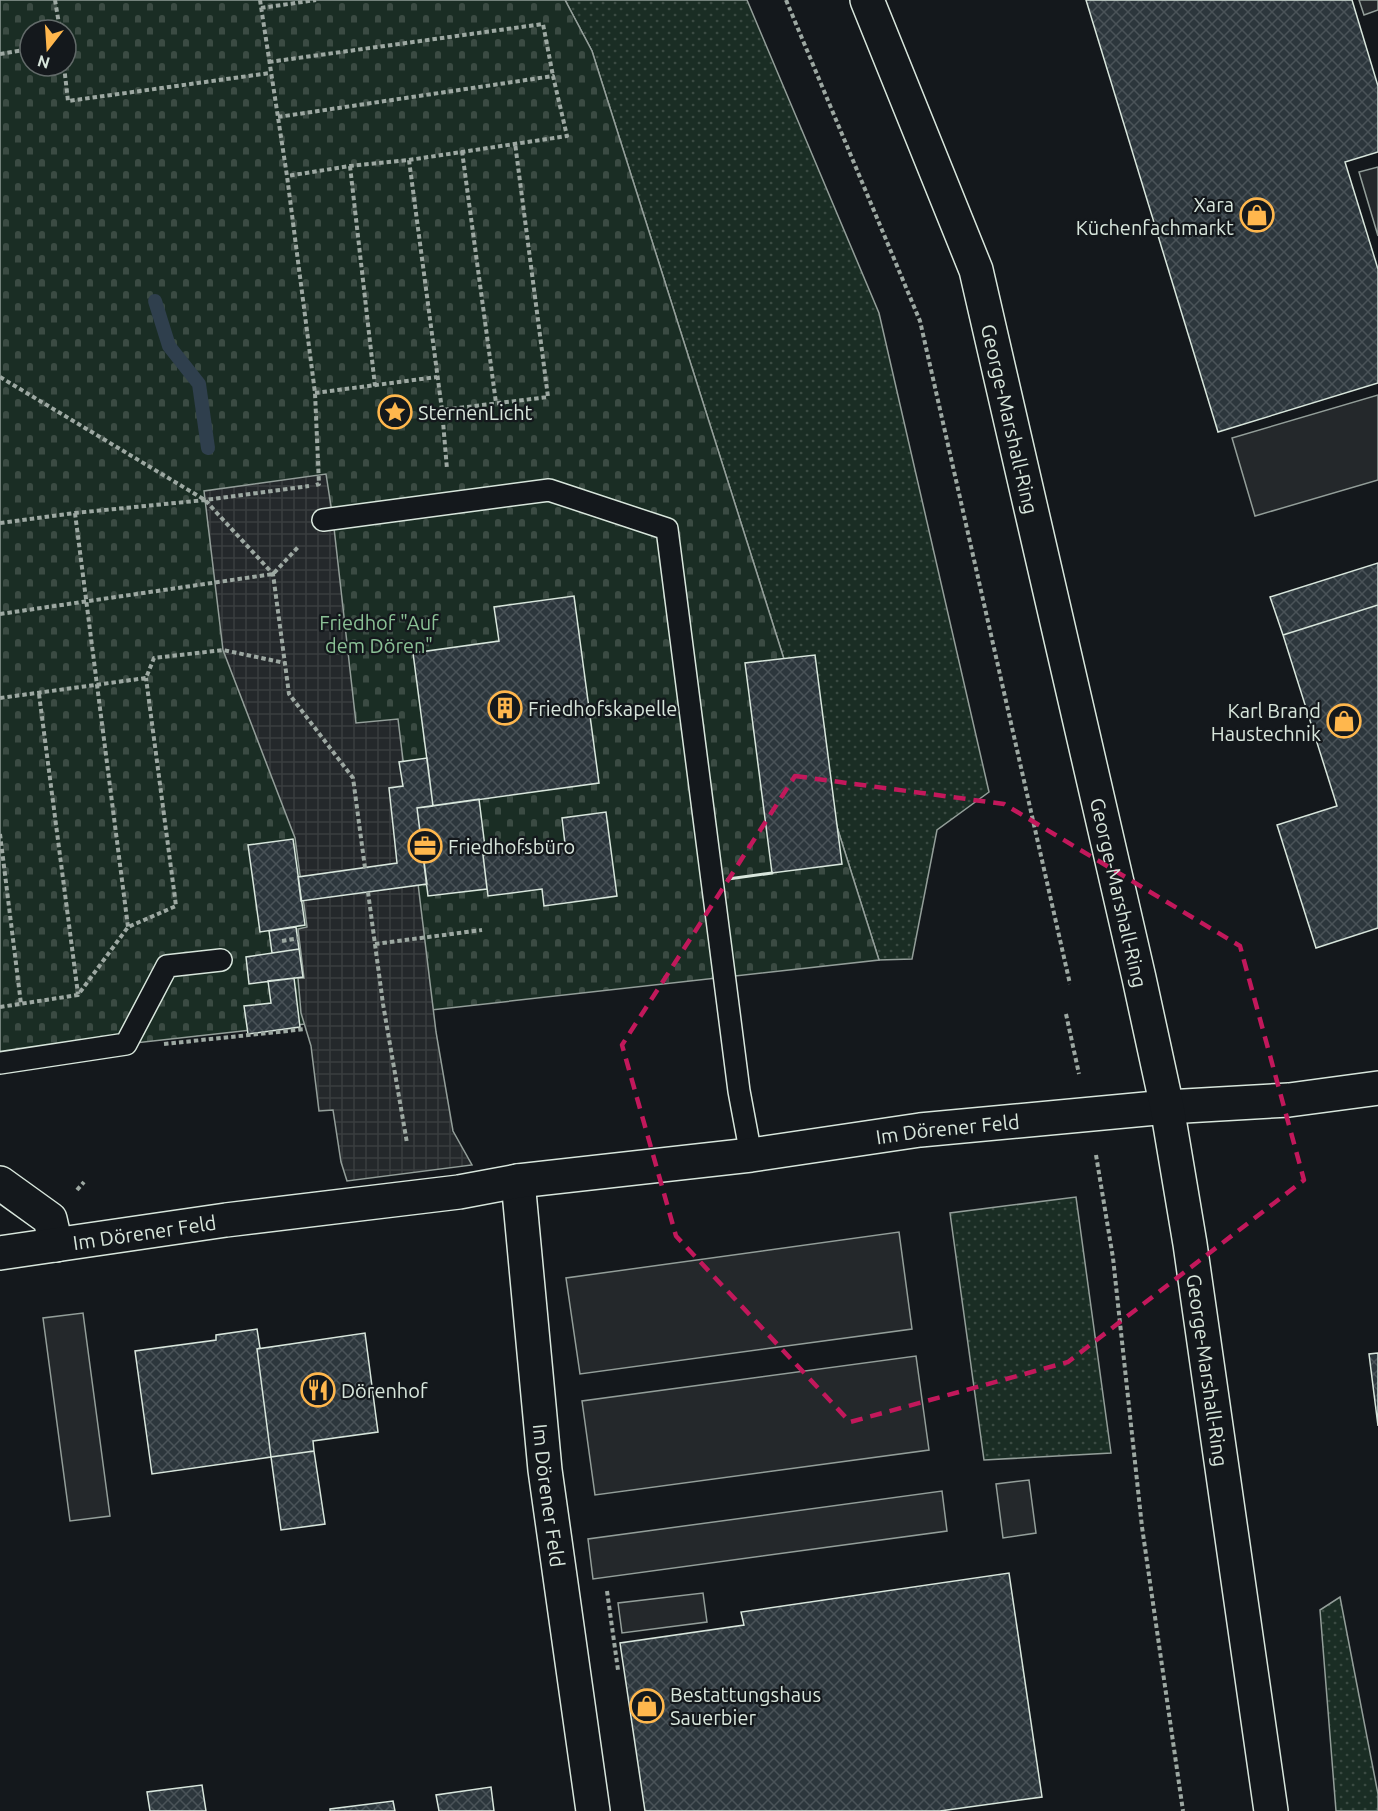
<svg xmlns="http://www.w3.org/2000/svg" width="1378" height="1811" font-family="Ubuntu,sans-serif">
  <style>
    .grass { fill: url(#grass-dots); stroke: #939e99; stroke-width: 1.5 }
    .cemetery { fill: url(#cemetery-stones); stroke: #939e99; stroke-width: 1.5; fill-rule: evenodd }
    .parking { fill: #24282b; stroke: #939e99; stroke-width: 1.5 }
    .plaza { fill: url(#plaza-grid); stroke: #939e99; stroke-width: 1.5 }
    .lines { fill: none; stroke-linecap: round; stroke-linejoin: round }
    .stream { stroke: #2f3f4d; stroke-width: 14 }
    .building { fill: url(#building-cross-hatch); stroke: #d8e6dc; stroke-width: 1.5 }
    .lane-casing { stroke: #d8e6dc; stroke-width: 24 }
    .street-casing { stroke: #d8e6dc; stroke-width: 36 }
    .secondary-casing { stroke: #d8e6dc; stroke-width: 36 }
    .path { stroke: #9da8a2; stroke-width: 4; stroke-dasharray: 4.5 3; stroke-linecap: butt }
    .lane { stroke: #14181c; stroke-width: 21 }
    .street { stroke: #14181c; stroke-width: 33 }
    .secondary { stroke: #14181c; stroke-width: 33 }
    .wall { stroke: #d8e6dc; stroke-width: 3 }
    .marked { fill: none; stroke: #c2185b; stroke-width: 4.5; stroke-dasharray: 12 8; stroke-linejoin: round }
    .labels { text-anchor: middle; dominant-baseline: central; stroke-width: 4.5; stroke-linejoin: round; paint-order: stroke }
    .poi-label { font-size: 20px; fill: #d8e6dc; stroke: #14181c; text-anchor: start }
    .street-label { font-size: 20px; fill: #d8e6dc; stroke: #14181c }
    .park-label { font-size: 20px; fill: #8ac095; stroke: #14181c }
  </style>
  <defs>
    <pattern id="grass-dots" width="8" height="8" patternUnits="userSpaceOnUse" patternTransform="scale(1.5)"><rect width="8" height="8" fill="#1a2d24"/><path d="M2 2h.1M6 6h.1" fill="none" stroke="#3b4b43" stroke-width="1.8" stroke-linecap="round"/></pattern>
    <pattern id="cemetery-stones" width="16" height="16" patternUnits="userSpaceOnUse" patternTransform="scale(1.5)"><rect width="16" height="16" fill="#1a2d24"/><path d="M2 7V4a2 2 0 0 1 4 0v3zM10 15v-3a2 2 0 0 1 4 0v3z" fill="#3b4b43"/></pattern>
    <pattern id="plaza-grid" width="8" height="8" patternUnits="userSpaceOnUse" patternTransform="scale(1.5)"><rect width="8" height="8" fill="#24282b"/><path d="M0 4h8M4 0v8" fill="none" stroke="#393d3f"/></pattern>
    <pattern id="building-cross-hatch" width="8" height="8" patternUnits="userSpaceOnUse" patternTransform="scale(1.5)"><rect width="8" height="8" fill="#2c363c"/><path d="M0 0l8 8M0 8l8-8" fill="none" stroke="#4a5358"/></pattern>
  </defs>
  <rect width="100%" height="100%" fill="#14181c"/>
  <!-- grass -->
  <path class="grass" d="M565,0H747L879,313L989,792L937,830L912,959L879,960L592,51Z
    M1076,1197L1111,1453L984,1460L950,1213Z
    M1340,1597L1378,1794V1811H1336L1320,1610Z"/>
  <!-- cemetery -->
  <path class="cemetery" d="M0,0H565L592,51L879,960L0,1058ZM30,30H66V66H30Z"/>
  <!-- parking -->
  <path class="parking" d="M1359,0H1378V10L1364,15Z
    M1378,167V236L1359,172Z
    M1378,395V480L1255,516L1232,438Z
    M899,1232L912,1329L580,1374L566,1278Z
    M83,1313L110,1516L70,1521L43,1318Z
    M916,1356L929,1450L595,1495L582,1401Z
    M1029,1480L1036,1533L1003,1538L996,1484Z
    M942,1491L947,1531L593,1579L588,1539Z
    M703,1593L707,1622L622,1633L618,1603Z"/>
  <!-- plaza -->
  <path class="plaza" d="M326,474L333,519L356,723L398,719L436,1032L453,1131L472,1165L347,1181L341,1162L333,1110L319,1111L311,1046L301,1013L298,978H304L298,929L307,927L295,838L223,650L204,491Z"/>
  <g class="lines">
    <!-- stream -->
    <path class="stream" d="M155,301L169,346L199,384L208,448"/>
  </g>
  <!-- building -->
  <path class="building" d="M1086,0H1352L1378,86V152L1345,162L1378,269V383L1218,432Z
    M1378,563V605L1283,635L1270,597Z
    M574,596L599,783L433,806L413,653L499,641L494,607Z
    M1378,605V928L1316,948L1277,825L1337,806L1283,635Z
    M815,655L842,864L772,873L745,663Z
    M427,758L433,806L417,808L427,884L301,901L298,877L397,863L389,788L403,786L399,762Z
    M479,799L486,855H483L487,889L428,896L417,808Z
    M606,812L617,896L544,906L542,889L488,896L483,855L565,844L562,818Z
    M293,839L305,925L260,932L248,845Z
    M296,927L299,949L272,953L269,931Z
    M299,949L303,977L249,984L246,957Z
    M294,978L300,1027L248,1034L244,1006L271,1003L268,981Z
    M257,1329L260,1348L257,1349L271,1457L152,1474L135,1351L216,1340V1335Z
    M365,1333L378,1432L313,1441L314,1451L271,1457L257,1349Z
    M1378,1353V1426L1369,1354Z
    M314,1451L325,1524L281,1530L271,1457Z
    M1009,1573L1042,1797L940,1811H645L620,1643L744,1625L741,1612Z
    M202,1785L206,1811H150L147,1792Z
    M491,1787L494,1811H439L436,1795Z
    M393,1801L395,1811H330V1809Z"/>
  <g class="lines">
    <defs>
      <path id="lane" d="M323,520L549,490L667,529L739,1091L751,1155
        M0,1063L126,1044L167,966L221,960"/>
      <g id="street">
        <path id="s1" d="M518,1181L545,1470L593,1811"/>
        <path d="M0,1183L50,1219L56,1245"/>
        <path id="s2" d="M0,1253L226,1220L459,1192L518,1181L751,1155L920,1130L1167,1107L1289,1100L1378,1088"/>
      </g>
      <g id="secondary">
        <path id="s3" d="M867,0L976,270L1139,978L1167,1107L1190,1244L1271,1811"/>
      </g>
    </defs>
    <!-- lane casing -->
    <use href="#lane" class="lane-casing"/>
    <!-- street casing -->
    <use href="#street" class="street-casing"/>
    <!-- secondary casing -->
    <use href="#secondary" class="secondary-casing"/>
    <!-- path -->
    <path class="path" d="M55,0L60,30
      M260,0L287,176L315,393L319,484L316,485
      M786,0L920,321L1070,984
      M261,8L316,0
      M0,54L30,49
      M269,62L543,24L553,76
      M64,66L68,101L270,73
      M278,117L553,76L567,136L409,160L350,166L287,176
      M462,151L496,403
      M409,160L442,410L548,397L515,143
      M350,166L375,386
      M0,377L205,500L273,574L289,694L353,778L365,868
      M315,393L437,377
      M442,410L447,469
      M75,513L128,927
      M0,523L75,513L205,500L309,486
      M0,614L273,574L299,546
      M39,694L78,994
      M0,698L146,678L154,658L223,650L285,663
      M0,834L21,1004
      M368,892L383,1004L407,1143
      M282,941L299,938
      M375,944L482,930
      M0,1007L78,995L128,927L176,906L146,678
      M1066,1014L1079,1074
      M164,1044L306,1029
      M1096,1155L1113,1258L1142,1527L1183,1811
      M77,1190L84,1182
      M607,1591L618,1670"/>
    <!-- lane -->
    <use href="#lane" class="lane"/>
    <!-- street -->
    <use href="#street" class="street"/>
    <!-- secondary -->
    <use href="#secondary" class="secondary"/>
    <!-- wall -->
    <path class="wall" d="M728,879L772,873"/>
  </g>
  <!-- marked area -->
  <path class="marked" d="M795,776L1004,804L1240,946L1304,1180L1068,1362L850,1422L676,1236L622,1045Z"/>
  <!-- icons -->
  <defs>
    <symbol id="shop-ring" viewBox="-11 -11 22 22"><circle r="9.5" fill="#14181c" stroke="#ffb74d" stroke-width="1.5"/><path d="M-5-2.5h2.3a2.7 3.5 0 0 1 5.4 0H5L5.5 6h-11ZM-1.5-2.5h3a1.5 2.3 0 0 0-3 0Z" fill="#ffb74d"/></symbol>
    <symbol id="sight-ring" viewBox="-11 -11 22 22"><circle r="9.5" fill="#14181c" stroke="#ffb74d" stroke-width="1.5"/><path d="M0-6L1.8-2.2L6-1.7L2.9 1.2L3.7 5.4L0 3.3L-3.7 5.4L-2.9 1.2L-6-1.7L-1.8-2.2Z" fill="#ffb74d"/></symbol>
    <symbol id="building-ring" viewBox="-11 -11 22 22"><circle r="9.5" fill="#14181c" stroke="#ffb74d" stroke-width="1.5"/><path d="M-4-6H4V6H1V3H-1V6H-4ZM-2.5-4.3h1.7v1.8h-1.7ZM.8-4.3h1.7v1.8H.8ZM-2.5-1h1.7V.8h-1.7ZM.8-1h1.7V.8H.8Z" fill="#ffb74d"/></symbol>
    <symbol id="office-ring" viewBox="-11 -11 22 22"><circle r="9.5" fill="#14181c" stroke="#ffb74d" stroke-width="1.5"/><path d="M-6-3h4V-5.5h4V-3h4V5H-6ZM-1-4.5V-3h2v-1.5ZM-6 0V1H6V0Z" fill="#ffb74d"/></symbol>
    <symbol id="restaurant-ring" viewBox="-11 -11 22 22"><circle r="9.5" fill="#14181c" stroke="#ffb74d" stroke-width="1.5"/><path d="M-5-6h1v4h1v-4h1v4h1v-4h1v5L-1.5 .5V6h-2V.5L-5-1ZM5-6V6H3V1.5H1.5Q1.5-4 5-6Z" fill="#ffb74d"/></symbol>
  </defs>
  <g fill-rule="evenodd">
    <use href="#shop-ring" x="1238" y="196" width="38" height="38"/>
    <use href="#sight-ring" x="376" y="393" width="38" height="38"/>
    <use href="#building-ring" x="486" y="689" width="38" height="38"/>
    <use href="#shop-ring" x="1325" y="702" width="38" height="38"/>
    <use href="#office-ring" x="406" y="827" width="38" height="38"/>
    <use href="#restaurant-ring" x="299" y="1371" width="38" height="38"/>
    <use href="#shop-ring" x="628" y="1687" width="38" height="38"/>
  </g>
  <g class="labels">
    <!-- poi labels -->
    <g class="poi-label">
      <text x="1234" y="204" text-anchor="end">Xara<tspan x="1234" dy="23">Küchenfachmarkt</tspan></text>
      <text x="418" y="412">SternenLicht</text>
      <text x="528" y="708">Friedhofskapelle</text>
      <text x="1321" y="710" text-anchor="end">Karl Brand<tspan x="1321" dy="23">Haustechnik</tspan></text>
      <text x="448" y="846">Friedhofsbüro</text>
      <text x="341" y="1390">Dörenhof</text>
      <text x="670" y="1694">Bestattungshaus<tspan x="670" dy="23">Sauerbier</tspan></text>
    </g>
    <!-- street labels -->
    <g class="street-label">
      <text stroke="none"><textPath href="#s3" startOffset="444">George-Marshall-Ring</textPath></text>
      <text stroke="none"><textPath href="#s3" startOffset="930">George-Marshall-Ring</textPath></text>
      <text stroke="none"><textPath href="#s2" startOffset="956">Im Dörener Feld</textPath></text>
      <text stroke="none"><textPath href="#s2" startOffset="146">Im Dörener Feld</textPath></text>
      <text stroke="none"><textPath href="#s3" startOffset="1416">George-Marshall-Ring</textPath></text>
      <text stroke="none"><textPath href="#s1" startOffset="316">Im Dörener Feld</textPath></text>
    </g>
    <!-- park labels -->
    <g class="park-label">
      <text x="379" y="622">Friedhof "Auf<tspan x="379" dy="23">dem Dören"</tspan></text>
    </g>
  </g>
  <!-- north arrow -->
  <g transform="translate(48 48) rotate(197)"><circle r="28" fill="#14181c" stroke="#626a69" stroke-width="1.5"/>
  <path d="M0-4.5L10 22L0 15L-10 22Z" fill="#ffb74d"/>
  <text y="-9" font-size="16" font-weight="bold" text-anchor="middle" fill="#d8e6dc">N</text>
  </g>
</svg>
